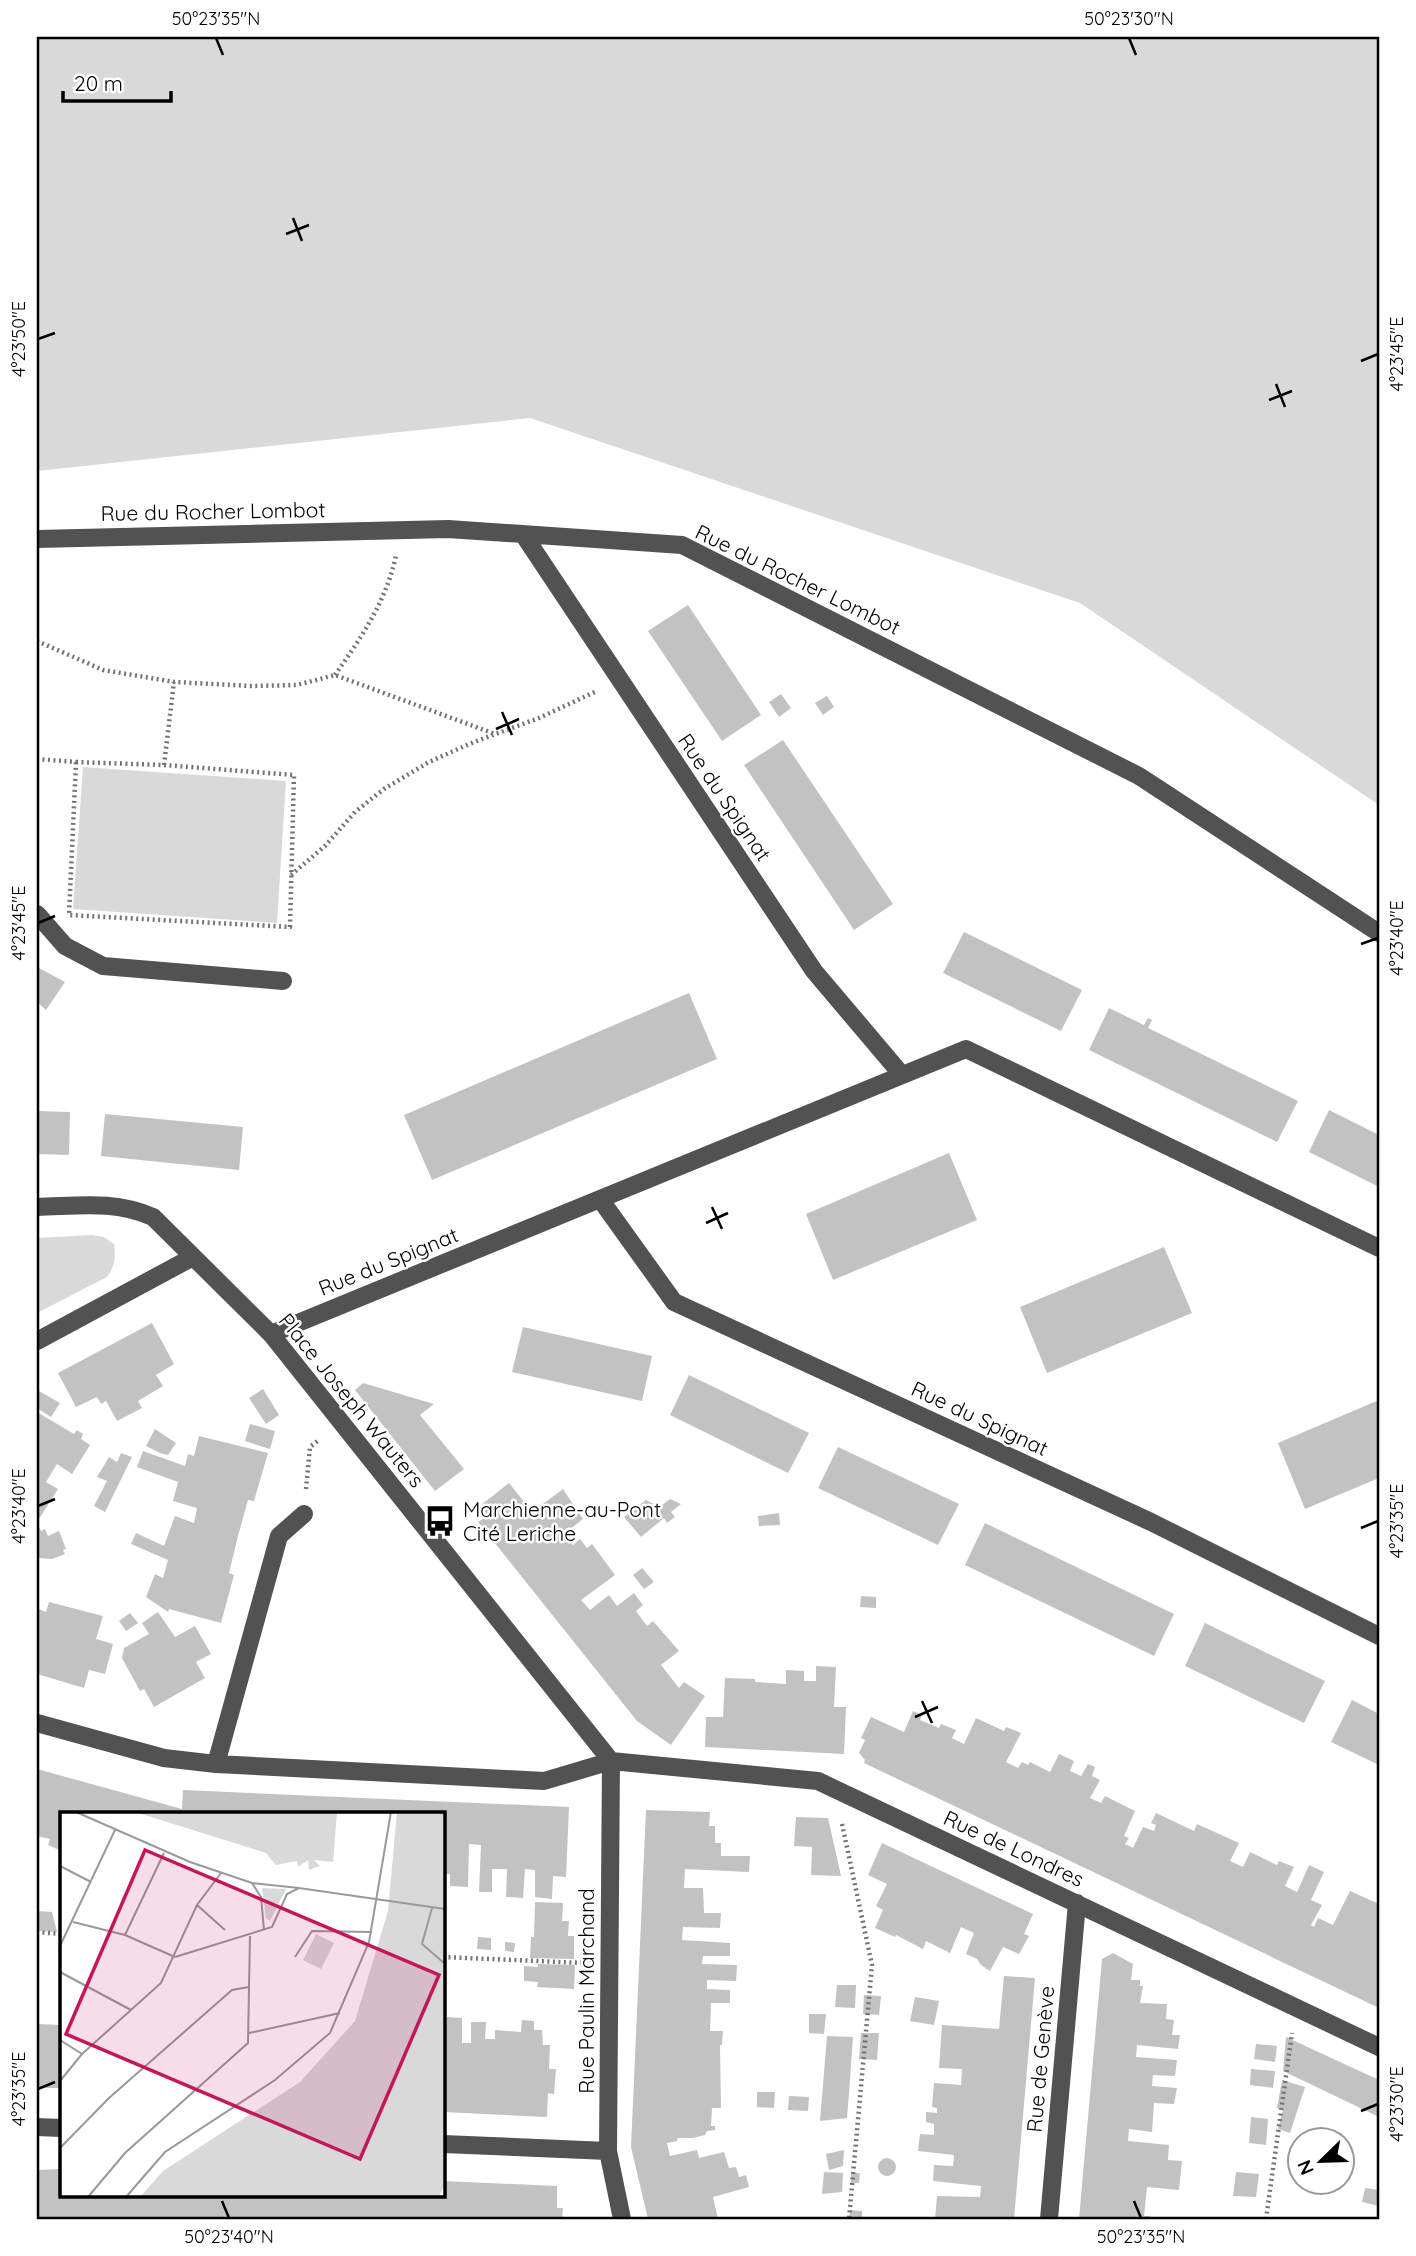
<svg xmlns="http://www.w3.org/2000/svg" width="1416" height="2256" font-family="Quicksand,sans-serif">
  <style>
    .green { fill: #d9d9d9 }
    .building { fill: #c2c2c2 }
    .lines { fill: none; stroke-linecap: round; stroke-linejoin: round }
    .path { stroke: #747474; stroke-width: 4.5; stroke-dasharray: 2 3.5; stroke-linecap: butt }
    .minor { stroke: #525252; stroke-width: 18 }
    .ticks { fill: none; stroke: #000; stroke-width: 2.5 }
    .labels { text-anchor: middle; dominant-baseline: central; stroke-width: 5; stroke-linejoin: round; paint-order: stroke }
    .street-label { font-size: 21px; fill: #000; stroke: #fff }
    .poi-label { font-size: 21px; fill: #000; stroke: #fff; text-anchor: start }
    .inset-road { fill: none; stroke: #999; stroke-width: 2 }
    .view { fill: #c2185b; fill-opacity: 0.15; stroke: #c2185b; stroke-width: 3.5 }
    .inset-edge { fill: none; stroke: #000; stroke-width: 3.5 }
    .neatline { fill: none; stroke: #000; stroke-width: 2.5 }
    .ticks-label { font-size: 18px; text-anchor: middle; fill: #000 }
  </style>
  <rect width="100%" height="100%" fill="#fff"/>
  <!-- green -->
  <path class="green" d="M37,37H1379V805L1080,603L530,418L37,471Z
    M83,767L286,781L277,923L73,909Z
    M92,1235L104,1237L114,1244C116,1258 115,1266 107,1277L37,1313V1238Z"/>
  <!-- building -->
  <path class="building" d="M688,605L761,715L722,741L648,631Z
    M781,694L791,708L779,717L769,702Z
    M827,696L834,707L823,715L815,703Z
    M783,740L893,904L854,930L744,765Z
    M964,932L1082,990L1061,1031L943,973Z
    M37,967L65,982L46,1010L37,1002Z
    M689,993L717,1059L432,1180L404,1115Z
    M1109,1008L1144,1025L1148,1018L1152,1020L1148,1028L1298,1101L1277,1142L1089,1050Z
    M1329,1110L1379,1135V1187L1309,1152Z
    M37,1111L70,1112L69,1155L37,1154Z
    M105,1114L243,1127L239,1170L101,1156Z
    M949,1153L977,1220L833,1280L806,1214Z
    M1164,1247L1192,1313L1047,1373L1020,1307Z
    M152,1323L174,1364L156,1375L163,1386L138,1401L142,1408L117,1421L106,1401L101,1404L97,1397L76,1407L58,1373Z
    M523,1327L652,1356L642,1401L512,1372Z
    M689,1375L809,1433L788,1473L670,1415Z
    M363,1383L434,1404L420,1415L464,1469L435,1491L355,1390Z
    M263,1389L279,1415L266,1424L249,1398Z
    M39,1391L60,1403L51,1417L37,1408Z
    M1379,1400V1478L1305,1509L1278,1443Z
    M37,1412L74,1434L77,1430L83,1434L81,1439L90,1445L72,1474L57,1464L46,1482L58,1489L37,1522L41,1531L45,1529L48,1536L59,1531L66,1549L63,1550L65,1554L52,1559L37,1558Z
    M250,1424L275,1431L270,1449L245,1441Z
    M155,1429L176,1443L168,1455L160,1453L146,1446Z
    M199,1436L268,1453L254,1501L248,1500L238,1536L229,1573L234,1575L221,1623L169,1609L168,1612L146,1597L155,1574L163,1578L168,1560L131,1544L136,1533L164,1546L175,1516L194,1523L197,1508L173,1501L178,1482L137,1467L143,1451L185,1466L188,1454L194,1456Z
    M838,1447L959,1504L938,1545L818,1488Z
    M121,1453L132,1457L105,1512L94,1506L107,1481L97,1477L109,1457L117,1462Z
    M509,1483L532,1512L563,1489L583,1519L564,1534L573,1545L580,1539L587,1548L592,1544L615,1575L581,1600L590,1610L609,1595L617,1606L634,1593L643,1605L636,1611L647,1626L653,1621L679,1651L661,1665L679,1688L684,1682L705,1696L671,1745L637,1721L478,1522L484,1518L476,1509Z
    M670,1499L681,1504L671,1512L675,1517L667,1523L664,1518L641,1537L624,1517L646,1500L656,1505L654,1507L656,1510Z
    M779,1513L780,1525L759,1526L758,1516Z
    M985,1523L1174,1614L1154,1656L965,1565Z
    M642,1568L654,1582L644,1589L633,1575Z
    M861,1596L876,1597V1608L860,1607Z
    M49,1602L103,1616L96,1639L113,1644L105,1674L89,1670L84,1688L37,1674V1620L39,1609L46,1612Z
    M158,1612L175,1637L195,1626L211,1654L196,1662L205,1678L154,1707L144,1689L140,1691L122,1658L124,1648L149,1634L142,1623Z
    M130,1613L138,1623L126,1631L119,1621Z
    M1205,1623L1325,1681L1304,1723L1185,1666Z
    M816,1666L836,1667L834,1707H846L844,1754L705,1747L706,1717H723L725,1678L755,1679V1682L786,1684V1670L804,1671V1681H816Z
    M1352,1700L1379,1714V1765L1331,1742Z
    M913,1711L922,1715L920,1720L939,1728L941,1724L956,1730L952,1738L964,1744L976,1718L1004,1731L1006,1727L1021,1733L1006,1762L1018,1768L1022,1762L1028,1765L1030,1762L1050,1772L1059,1754L1074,1761L1070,1771L1081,1776L1088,1764L1095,1767L1092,1776L1100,1780L1090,1798L1101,1803L1105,1796L1135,1811L1124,1836L1129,1838L1125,1844L1133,1848L1143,1827L1154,1831L1156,1825L1151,1823L1156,1813L1194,1831L1197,1824L1239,1843L1230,1861L1243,1867L1250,1852L1277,1865L1279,1861L1294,1867L1285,1886L1297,1892L1309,1865L1324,1872L1311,1900L1322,1905L1311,1925L1314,1927L1318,1918L1333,1925L1350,1891L1379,1904V2008L864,1763L865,1760L859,1753L865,1740L861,1738L871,1717L904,1732Z
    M37,1769L182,1809L183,1790L569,1807L566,1877L553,1876L552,1899L535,1897V1870L525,1869L523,1898L506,1897L507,1869H492V1892H479L481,1845L469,1844L468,1887L450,1886V1874H443V1813H61V1848L59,1850L48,1845L50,1839L37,1836Z
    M646,1810L710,1812L709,1826H715V1843H721V1856H750L749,1872L685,1869L684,1888H703L704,1913H721L720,1928L683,1927L682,1940L730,1943V1956H703L702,1964L737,1965L736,1981L707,1980V1989L730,1990V2003H711L710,2031H723L722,2045H720L721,2108H712L711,2126H715V2130L707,2131L705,2135L693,2138H678L677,2141L667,2143L670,2156L697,2150L699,2158L724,2152L729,2168L736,2167L739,2177L746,2175L749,2187L713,2197L718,2219H648L631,2147Z
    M796,1817L828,1818L841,1876L811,1875L812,1847L794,1846Z
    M882,1843L1033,1914L1024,1934L1029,1936L1019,1954L1003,1947L990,1971L981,1965L977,1959L966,1954L974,1933L961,1927L950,1953L926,1941L923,1949L896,1935L895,1937L875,1928L883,1910L876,1906L887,1884L868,1875Z
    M535,1902L563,1903L562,1921H569L568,1936H574V1959L530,1958L531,1937H534Z
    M37,1911L52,1912L57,1932L37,1931Z
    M478,1937L491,1938V1950L477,1949Z
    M505,1942L515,1943L514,1952L505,1951Z
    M1113,1953L1133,1964L1131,1980H1140V1986H1143L1140,2003L1167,2004L1166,2019L1174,2020L1172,2035H1180L1178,2049L1137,2045L1136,2057L1177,2060L1175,2076L1153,2075L1152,2086L1177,2088L1174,2104L1154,2103L1152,2132L1129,2129L1128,2141L1169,2145L1168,2160L1182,2161L1179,2190L1147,2187L1144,2216H1150V2219H1079L1102,1959Z
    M538,1964L575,1965L574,1989L537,1987L538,1982L524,1981V1966L538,1967Z
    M1004,1976L1035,1978L1014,2219H935L937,2196L980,2197L981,2186L933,2181L934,2165L953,2166L954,2155L918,2151L920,2134L934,2135V2124L926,2122V2112L937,2113V2108L932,2107L934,2083L961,2085L962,2069L939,2068L942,2025L999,2029Z
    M837,1985H856L855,2008L835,2007Z
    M864,1995L881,1996L879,2015L863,2014Z
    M915,1997L939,2001L934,2025L910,2021Z
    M809,2014H826L824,2034L809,2033Z
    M447,2017L462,2018V2043H471V2022H486L485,2039H495V2030L521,2032L522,2020L534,2021V2030H542L543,2045H550L549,2069H556L554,2094L548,2093L547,2117L443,2112V2068Z
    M37,2024L61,2025V2088H37Z
    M861,2033H879L877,2060L859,2059Z
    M827,2036L853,2037L849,2093L847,2118L820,2121Z
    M1286,2037L1379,2080V2117L1283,2071Z
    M1256,2044L1277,2046L1275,2062L1254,2059Z
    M1251,2069L1275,2071L1273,2088L1250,2085Z
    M1282,2080L1305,2087L1290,2133L1278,2129L1283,2110L1277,2108Z
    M757,2092H775L774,2108L757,2107Z
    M789,2096L809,2097L808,2111L788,2110Z
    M1251,2117L1268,2119L1266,2145L1249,2143Z
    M844,2150L843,2166L829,2170L826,2154Z
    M878 2167a9 9 0 1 1 18 0a9 9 0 1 1-18 0Z
    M61,2169V2195H443V2181L557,2186V2208H563L562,2219H37V2170Z
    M824,2172L843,2173L842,2192L822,2194Z
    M1236,2172L1259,2174L1256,2197L1233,2196Z
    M851,2173H860L859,2183H851Z
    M1365,2188L1379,2190V2206L1362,2202Z
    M850,2210L862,2211V2219H849Z"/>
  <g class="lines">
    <!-- path -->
    <path class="path" d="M37,641L103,670L174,682L251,686L297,685L335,675L495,734
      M335,675C361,638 387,600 396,555
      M37,759L76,762
      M76,762L164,765L294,775L290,927L69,915Z
      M164,765L174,682
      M291,875L325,846L355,812L384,789L429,762L474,742L539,718L597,691
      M306,1489L310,1447L320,1439
      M842,1824L872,1965L849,2219
      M37,1932L61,1934
      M443,1957L584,1963
      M1266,2219L1292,2033"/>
    <!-- minor -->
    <path class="minor" d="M523,534L814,971L902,1075
      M37,539L448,529L682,545L1139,776L1379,933
      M37,914L65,946L103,966L283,981
      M37,1207C79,1206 114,1200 153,1217L271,1334L611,1761
      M1379,1248L966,1049L600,1199L674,1302L1151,1522L1379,1636
      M271,1334L600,1199
      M37,1341L193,1257
      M37,1723L164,1758L216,1764L544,1781L611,1761L818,1781L1379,2047
      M611,1761L608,2151L622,2219
      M216,1764L279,1536L304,1514
      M37,2127L61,2128
      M443,2144L608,2151
      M1049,2219L1077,1903"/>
  </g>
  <!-- ticks -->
  <path class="ticks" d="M216,38L223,55M1129,38L1136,55M293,218L302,241M286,234L309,225M38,339L55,333M1361,361L1378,354M1276,384L1285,407M1269,400L1292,391M502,712L512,735M496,729L519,719M38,923L55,916M1361,944L1378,938M712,1207L722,1229M706,1223L728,1213M38,1506L55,1499M1361,1528L1378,1521M922,1701L932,1723M915,1717L938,1707M38,2089L55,2082M1361,2111L1378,2104M222,2201L229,2218M1134,2201L1141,2218"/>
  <!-- icons -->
  <defs>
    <symbol id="bus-bare" viewBox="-9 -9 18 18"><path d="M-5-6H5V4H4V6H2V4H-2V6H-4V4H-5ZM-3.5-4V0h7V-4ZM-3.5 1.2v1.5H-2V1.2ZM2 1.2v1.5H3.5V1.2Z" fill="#000" stroke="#fff" stroke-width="2.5" paint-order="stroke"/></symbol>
  </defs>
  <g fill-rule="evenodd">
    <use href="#bus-bare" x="418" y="1499" width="44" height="44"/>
  </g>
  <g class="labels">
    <!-- street labels -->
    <g class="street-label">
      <text transform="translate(213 511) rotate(-1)">Rue du Rocher Lombot</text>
      <text transform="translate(798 579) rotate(26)">Rue du Rocher Lombot</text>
      <text transform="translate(725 797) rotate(56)">Rue du Spignat</text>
      <text transform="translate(388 1261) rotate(-22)">Rue du Spignat</text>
      <text transform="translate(352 1400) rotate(51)">Place Joseph Wauters</text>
      <text transform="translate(980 1418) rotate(25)">Rue du Spignat</text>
      <text transform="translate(1014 1848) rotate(25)">Rue de Londres</text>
      <text transform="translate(586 1991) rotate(-90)">Rue Paulin Marchand</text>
      <text transform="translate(1040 2059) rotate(-85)">Rue de Genève</text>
    </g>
    <!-- poi labels -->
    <g class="poi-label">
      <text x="463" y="1509">Marchienne-au-Pont<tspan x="463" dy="24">Cité Leriche</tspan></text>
    </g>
  </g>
  <!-- overview -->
  <g transform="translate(60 1812)">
    <rect width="385" height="385" fill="#fff"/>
    <path d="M75,0H277L273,50L254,48L260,54L249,58L248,48L238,55L237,49L216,53L206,41ZM337,0H385V371L379,385H80L103,359L240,270L295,209L328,99ZM202,76L226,77L210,109L206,106ZM256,122L274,131L261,157L243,148Z" fill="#d9d9d9"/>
    <path class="inset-road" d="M16,0L130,50L192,71L239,76M0,54L31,70M192,71L201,85L204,118M137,93L165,118M372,96L362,132L384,151M13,110L65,123L115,145M65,123L104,41M0,134L55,18M115,145L212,115L227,82L239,76L385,97M235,145L252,119L312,120M0,160L71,198M189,175L190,124M189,221L280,201M0,228L22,242M0,269L22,242L101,171L137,93L161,61M0,336L49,286L172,178L189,175L188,231L65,341L28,385M66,385L105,340L215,268L270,221L309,130L331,0"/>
    <path class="view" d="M85,38L379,163L300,347L6,222Z"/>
    <rect width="385" height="385" class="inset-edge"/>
  </g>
  <!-- border -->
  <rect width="1416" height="2256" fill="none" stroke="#ffffff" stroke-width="77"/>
  <!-- north arrow -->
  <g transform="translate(1321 2161) rotate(247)"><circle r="33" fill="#ffffff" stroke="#999999" stroke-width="2"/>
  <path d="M0-5L12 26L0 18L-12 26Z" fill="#000000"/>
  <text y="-10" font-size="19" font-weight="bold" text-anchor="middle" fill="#000000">N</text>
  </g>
  <!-- scale -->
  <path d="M63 91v10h108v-10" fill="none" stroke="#000000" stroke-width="3.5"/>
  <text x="74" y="91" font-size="21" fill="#000000" stroke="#ffffff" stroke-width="5" paint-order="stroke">20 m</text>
  <rect x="38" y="38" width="1340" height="2180" class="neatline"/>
  <g class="ticks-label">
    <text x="216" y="25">50°23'35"N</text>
    <text x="1129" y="25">50°23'30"N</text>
    <text transform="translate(19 339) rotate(-90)" y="6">4°23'50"E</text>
    <text transform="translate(1397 354) rotate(-90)" y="6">4°23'45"E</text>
    <text transform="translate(19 923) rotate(-90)" y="6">4°23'45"E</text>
    <text transform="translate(1397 938) rotate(-90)" y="6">4°23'40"E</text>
    <text transform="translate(19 1506) rotate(-90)" y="6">4°23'40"E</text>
    <text transform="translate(1397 1521) rotate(-90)" y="6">4°23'35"E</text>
    <text transform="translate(19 2089) rotate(-90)" y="6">4°23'35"E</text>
    <text transform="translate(1397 2104) rotate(-90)" y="6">4°23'30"E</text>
    <text x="229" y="2243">50°23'40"N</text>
    <text x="1141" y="2243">50°23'35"N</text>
  </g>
</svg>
